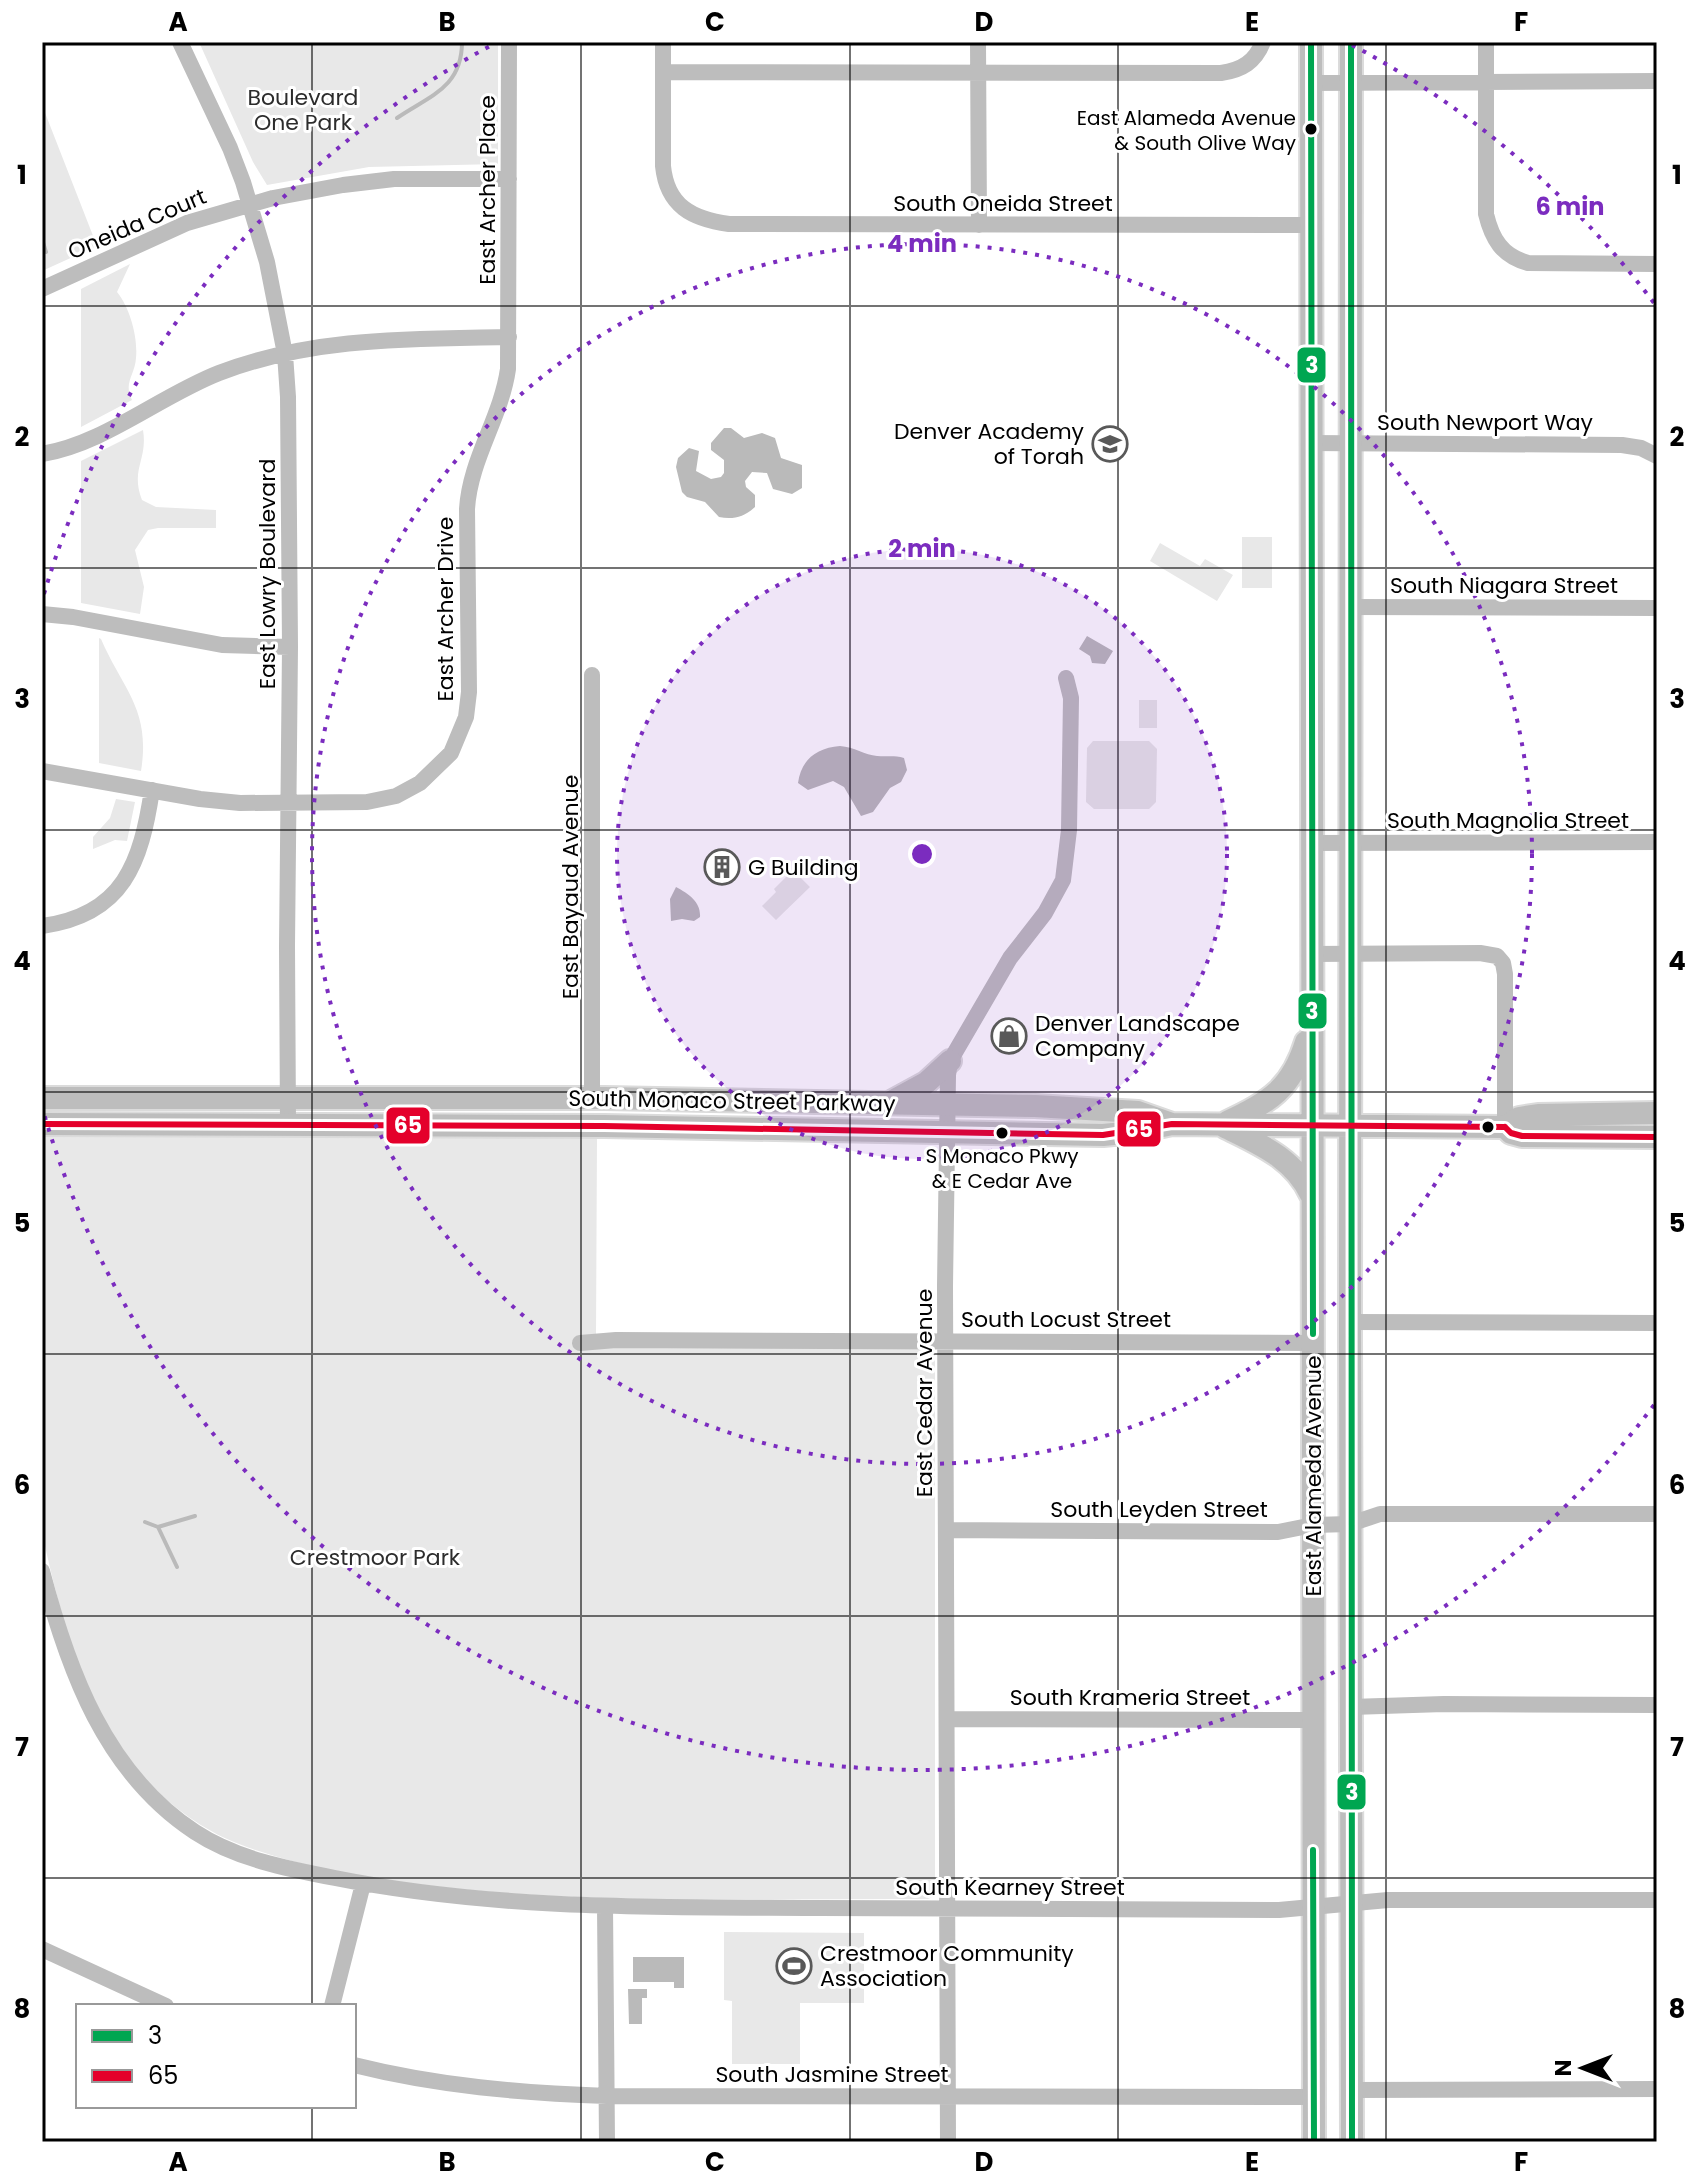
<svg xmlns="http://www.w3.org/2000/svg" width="1699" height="2184" font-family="Poppins,sans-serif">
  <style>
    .green { fill: #e8e8e8 }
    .water { fill: #bababa }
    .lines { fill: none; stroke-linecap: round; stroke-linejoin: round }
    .stream { stroke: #bababa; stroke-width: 4 }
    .major-casing { stroke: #dbdbdb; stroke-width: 26 }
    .minor { stroke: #bdbdbd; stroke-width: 16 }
    .major { stroke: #bdbdbd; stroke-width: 22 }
    .bus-1-casing { stroke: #fff; stroke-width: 12 }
    .bus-2-casing { stroke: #fff; stroke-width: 12 }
    .bus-1 { stroke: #00a651; stroke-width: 6 }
    .bus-2 { stroke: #e4002b; stroke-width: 6 }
    .grid { fill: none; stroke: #000; stroke-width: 2; stroke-opacity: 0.55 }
    .ring { fill: none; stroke: #7b2cbf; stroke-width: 4; stroke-dasharray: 4 8 }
    .bus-dot { fill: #000; stroke: #fff; stroke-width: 3 }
    .labels { text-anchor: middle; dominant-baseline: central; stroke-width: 6; stroke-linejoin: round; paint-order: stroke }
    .bus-label { font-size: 20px; fill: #000; stroke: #fff; text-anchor: end }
    .park-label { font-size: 22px; fill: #2c2c2c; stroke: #fff }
    .street-label { font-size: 22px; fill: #000; stroke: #fff }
    .poi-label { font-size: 22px; fill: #000; stroke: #fff; text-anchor: start }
    .centre { fill: #7b2cbf; stroke: #fff; stroke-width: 4 }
    .ring-label { font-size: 24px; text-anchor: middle; font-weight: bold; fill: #7b2cbf; stroke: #fff; stroke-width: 6; stroke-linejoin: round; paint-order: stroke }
    .line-badge { stroke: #fff; stroke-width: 3 }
    .badge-label { font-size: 22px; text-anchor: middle; font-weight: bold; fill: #fff }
    .neatline { fill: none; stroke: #000; stroke-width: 3 }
    .grid-label { font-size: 26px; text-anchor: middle; font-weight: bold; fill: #000 }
  </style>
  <rect width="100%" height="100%" fill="#fff"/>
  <!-- green -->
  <path class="green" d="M199,42H498V164L369,167L267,185L253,162Z
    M42,105L97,246L42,271Z
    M130,264L117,292C130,308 138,337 136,358C135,375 123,383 132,400L81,427V289Z
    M143,430C148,460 130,469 142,500L156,507L216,510V528H158L148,530L135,550L144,587L140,614L81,603V461Z
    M1242,537H1272V588H1242Z
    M1160,543L1200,566L1205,559L1233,575L1217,601L1150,561Z
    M99,638L101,639C123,690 151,709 141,771L99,763Z
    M1139,700H1157V728H1139Z
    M1093,741H1149L1157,749L1156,802L1149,809H1094L1086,802L1087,748Z
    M116,799L135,802L127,841L115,840L93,849V837L110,818Z
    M796,867L800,871L797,874L810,887L776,920L762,906L776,892L774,889Z
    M42,1133L597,1139L596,1334L935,1335V1896L928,1899C758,1898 585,1906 416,1884C355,1876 291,1865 234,1842C204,1830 172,1807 150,1784C87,1719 62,1623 43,1537Z
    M724,1932L864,1933V2003H800V2064H732V2001L724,2000Z"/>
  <!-- water -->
  <path class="water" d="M724,428H731L744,438L762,433L775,438L781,458L802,465V488L792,494L773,489L767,473L752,472L745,481L746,487L755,495V507C744,517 733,520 719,517L705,502L687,497L682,492L676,467L678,458L689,448L699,451L696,471L711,479L721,477L724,473V460L711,450V443Z
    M1087,636L1113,651L1105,664L1092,663L1090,656L1079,649Z
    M840,746C854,747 865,755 877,756C887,757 894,755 904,758L907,770L901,782L890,788L873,812L861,816L844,787L833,781L808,790L798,783C801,760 816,748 840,746Z
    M676,887C689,894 701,902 700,917L694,921L682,919L671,921L670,899Z
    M633,1957H684V1988H674V1982H633Z
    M628,1989H647V1998H642V2024H629Z"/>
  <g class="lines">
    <!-- stream -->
    <path class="stream" d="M397,118C429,96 462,88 462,42
      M42,239L46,252
      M145,1522L158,1527L195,1516
      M158,1527L177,1567"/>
    <defs>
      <path id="major" d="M1311,42L1314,2142
        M1351,42L1350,1337L1352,2142
        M42,1098H605L1035,1106L1138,1112L1172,1124
        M893,1101L926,1083L950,1061
        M1227,1122C1269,1103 1292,1088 1306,1042
        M42,1124L604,1126L1103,1135L1134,1132L1172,1124L1505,1127
        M1225,1127C1259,1144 1294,1158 1311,1195
        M1505,1127L1511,1133L1522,1136L1657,1137
        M1505,1127L1519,1118L1538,1115L1657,1113"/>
    </defs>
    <!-- major casing -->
    <use href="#major" class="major-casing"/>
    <!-- minor -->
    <path class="minor" d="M180,42L230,148L243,182L267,262L285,354L288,397L290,647L287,946L288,1125
      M663,42V166C667,206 692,219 729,224L1310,225
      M978,42L979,225
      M1486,42V214C1492,239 1502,256 1528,263L1657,264
      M663,72L1221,73C1242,70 1255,62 1263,42
      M1311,83L1657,81
      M42,289L187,223L273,198L343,185L394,179H509
      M1310,443L1622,445L1641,448L1657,456
      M42,454C104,444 160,396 219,373C313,337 410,339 509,337
      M1351,607L1657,608
      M42,614L73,617L222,645L290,647
      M42,771L200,799L240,803L367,802L396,796L420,783L451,753L466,717L469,692L467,509C470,459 501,418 508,369L509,42
      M1310,843L1657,842
      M42,926C124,915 141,862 152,790
      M1310,954L1480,953L1497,956L1503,963L1505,974V1127
      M592,1098V675
      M1350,1322L1657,1323
      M580,1343L616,1340L1313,1343
      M946,1530L1278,1532L1313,1525L1350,1524L1380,1514H1657
      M42,1571C68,1670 105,1773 195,1832C236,1859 288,1869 335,1878C495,1910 657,1907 820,1908C973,1909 1126,1910 1279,1910L1388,1900H1657
      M1351,1707L1444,1704L1657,1705
      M947,1719L1313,1720
      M605,1906L607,2142
      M42,1949L166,2006
      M332,2006L363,1884
      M354,2065C438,2086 521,2093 607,2096L1313,2097
      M1352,2090L1657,2089
      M948,2142L945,1286L948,1075L950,1061L1010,958L1045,913L1063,880L1069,830L1071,698L1066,678"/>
    <!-- major -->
    <use href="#major" class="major"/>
    <defs>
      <path id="bus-1" d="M1311,42L1313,1334
        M1351,42L1352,2142
        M1313,1850L1314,2142"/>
      <path id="bus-2" d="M42,1124L604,1126L1103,1135L1172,1124L1505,1127
        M1505,1127L1511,1133L1522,1136L1657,1137"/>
    </defs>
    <!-- bus-1 casing -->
    <use href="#bus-1" class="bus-1-casing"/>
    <!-- bus-2 casing -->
    <use href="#bus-2" class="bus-2-casing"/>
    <!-- bus-1 -->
    <use href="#bus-1" class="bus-1"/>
    <!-- bus-2 -->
    <use href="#bus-2" class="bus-2"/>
  </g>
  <!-- grid -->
  <path class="grid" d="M312,42V2006M581,42V2142M850,42V2142M1118,42V2142M1386,42V2142M42,306H1657M42,568H1657M42,830H1657M42,1092H1657M42,1354H1657M42,1616H1657M42,1878H1657M312,2106V2142"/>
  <!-- distance rings -->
  <circle cx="922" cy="854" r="305" fill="#7b2cbf" fill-opacity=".12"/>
  <g class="ring">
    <circle cx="922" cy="854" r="305"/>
    <circle cx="922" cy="854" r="610"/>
    <path d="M1654 1405A916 916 0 0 1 44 1114M44 594A916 916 0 0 1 492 45M1352 45A916 916 0 0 1 1654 303"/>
  </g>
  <!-- icons -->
  <defs>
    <symbol id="school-ring" viewBox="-11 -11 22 22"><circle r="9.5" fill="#fff" stroke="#595959" stroke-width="1.5"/><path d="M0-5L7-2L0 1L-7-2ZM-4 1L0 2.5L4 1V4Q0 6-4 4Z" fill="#595959"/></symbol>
    <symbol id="building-ring" viewBox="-11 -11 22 22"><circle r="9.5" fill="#fff" stroke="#595959" stroke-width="1.5"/><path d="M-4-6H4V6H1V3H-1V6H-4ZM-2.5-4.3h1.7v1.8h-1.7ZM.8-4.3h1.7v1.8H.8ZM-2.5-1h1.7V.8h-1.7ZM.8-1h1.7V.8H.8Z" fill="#595959"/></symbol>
    <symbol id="shop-ring" viewBox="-11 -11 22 22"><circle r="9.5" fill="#fff" stroke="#595959" stroke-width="1.5"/><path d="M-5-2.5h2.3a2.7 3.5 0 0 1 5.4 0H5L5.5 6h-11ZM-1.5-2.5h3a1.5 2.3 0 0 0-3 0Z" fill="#595959"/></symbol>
    <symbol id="stadium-ring" viewBox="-11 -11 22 22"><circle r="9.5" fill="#fff" stroke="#595959" stroke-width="1.5"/><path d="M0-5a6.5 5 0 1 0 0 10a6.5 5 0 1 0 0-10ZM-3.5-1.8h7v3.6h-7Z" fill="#595959"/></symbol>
  </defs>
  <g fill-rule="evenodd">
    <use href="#school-ring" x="1090" y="424" width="40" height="40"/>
    <use href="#building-ring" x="702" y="847" width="40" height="40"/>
    <use href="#shop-ring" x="989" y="1016" width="40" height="40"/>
    <use href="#stadium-ring" x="774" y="1946" width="40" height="40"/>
  </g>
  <!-- markers -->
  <g class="bus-dot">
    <circle cx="1311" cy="129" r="7"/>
    <circle cx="1488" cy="1127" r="7"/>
    <circle cx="1002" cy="1133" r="7"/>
  </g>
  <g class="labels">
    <!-- bus labels -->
    <g class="bus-label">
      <text x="1296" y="118">East Alameda Avenue<tspan x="1296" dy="25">&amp; South Olive Way</tspan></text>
      <text x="1002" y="1156" text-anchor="middle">S Monaco Pkwy<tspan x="1002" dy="25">&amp; E Cedar Ave</tspan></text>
    </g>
    <!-- park labels -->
    <g class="park-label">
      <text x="303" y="97">Boulevard<tspan x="303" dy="25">One Park</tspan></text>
      <text x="375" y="1557">Crestmoor Park</text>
    </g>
    <!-- street labels -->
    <g class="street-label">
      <text transform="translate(487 190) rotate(-90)">East Archer Place</text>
      <text x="1003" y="203">South Oneida Street</text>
      <text transform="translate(137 224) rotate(-23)">Oneida Court</text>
      <text x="1485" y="422">South Newport Way</text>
      <text transform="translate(267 574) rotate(-90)">East Lowry Boulevard</text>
      <text x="1504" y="585">South Niagara Street</text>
      <text transform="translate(445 609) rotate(-90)">East Archer Drive</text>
      <text x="1508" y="820">South Magnolia Street</text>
      <text transform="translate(570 887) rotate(-90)">East Bayaud Avenue</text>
      <text transform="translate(732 1101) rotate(1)">South Monaco Street Parkway</text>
      <text x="1066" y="1319">South Locust Street</text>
      <text transform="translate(924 1393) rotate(-90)">East Cedar Avenue</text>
      <text transform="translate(1313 1476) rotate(-90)">East Alameda Avenue</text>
      <text x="1159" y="1509">South Leyden Street</text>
      <text x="1130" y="1697">South Krameria Street</text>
      <text x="1010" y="1887">South Kearney Street</text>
      <text x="832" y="2074">South Jasmine Street</text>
    </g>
    <!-- poi labels -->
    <g class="poi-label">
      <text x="1084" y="431" text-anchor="end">Denver Academy<tspan x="1084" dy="25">of Torah</tspan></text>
      <text x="748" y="867">G Building</text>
      <text x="1035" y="1023">Denver Landscape<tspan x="1035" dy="25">Company</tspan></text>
      <text x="820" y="1953">Crestmoor Community<tspan x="820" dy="25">Association</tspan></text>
    </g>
  </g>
  <circle cx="922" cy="854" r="12" class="centre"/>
  <g class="ring-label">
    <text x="1570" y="215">6 min</text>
    <text x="922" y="252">4 min</text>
    <text x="922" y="557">2 min</text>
  </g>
  <g class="line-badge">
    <rect x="1296" y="346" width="31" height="38" rx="8" fill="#00a651"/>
    <rect x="1297" y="992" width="31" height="38" rx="8" fill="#00a651"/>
    <rect x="385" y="1106" width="46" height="39" rx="8" fill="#e4002b"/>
    <rect x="1116" y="1110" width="46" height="38" rx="8" fill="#e4002b"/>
    <rect x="1336" y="1773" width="31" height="38" rx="8" fill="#00a651"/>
  </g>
  <g class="badge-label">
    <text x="1312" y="373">3</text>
    <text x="1312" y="1019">3</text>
    <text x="408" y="1133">65</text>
    <text x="1139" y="1137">65</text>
    <text x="1352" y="1800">3</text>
  </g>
  <!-- border -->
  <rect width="1699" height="2184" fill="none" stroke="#ffffff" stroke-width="88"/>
  <!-- legend -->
  <rect x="76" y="2004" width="280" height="104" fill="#ffffff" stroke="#999999" stroke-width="2"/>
  <rect x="92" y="2030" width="40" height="12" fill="#00a651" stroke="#999999" stroke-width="2"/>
  <text x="148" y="2044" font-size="24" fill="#000000">3</text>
  <rect x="92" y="2070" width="40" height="12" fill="#e4002b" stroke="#999999" stroke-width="2"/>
  <text x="148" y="2084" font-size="24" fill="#000000">65</text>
  <!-- north arrow -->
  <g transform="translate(1583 2068) rotate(270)" stroke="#ffffff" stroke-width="6" paint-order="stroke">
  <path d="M0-6L14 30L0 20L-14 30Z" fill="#000000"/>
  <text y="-12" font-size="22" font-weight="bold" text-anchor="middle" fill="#000000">N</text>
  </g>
  <rect x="44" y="44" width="1611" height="2096" class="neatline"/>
  <g class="grid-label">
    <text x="178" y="31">A</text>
    <text x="447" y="31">B</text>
    <text x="715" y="31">C</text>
    <text x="984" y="31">D</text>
    <text x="1252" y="31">E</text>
    <text x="1521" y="31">F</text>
    <text x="22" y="184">1</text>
    <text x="1677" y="184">1</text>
    <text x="22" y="446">2</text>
    <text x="1677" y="446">2</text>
    <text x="22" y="708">3</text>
    <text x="1677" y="708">3</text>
    <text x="22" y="970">4</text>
    <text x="1677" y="970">4</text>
    <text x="22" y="1232">5</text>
    <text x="1677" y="1232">5</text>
    <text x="22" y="1494">6</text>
    <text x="1677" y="1494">6</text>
    <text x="22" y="1756">7</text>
    <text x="1677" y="1756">7</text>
    <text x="22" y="2018">8</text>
    <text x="1677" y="2018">8</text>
    <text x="178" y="2171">A</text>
    <text x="447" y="2171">B</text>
    <text x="715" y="2171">C</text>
    <text x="984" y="2171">D</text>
    <text x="1252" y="2171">E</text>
    <text x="1521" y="2171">F</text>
  </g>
</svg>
